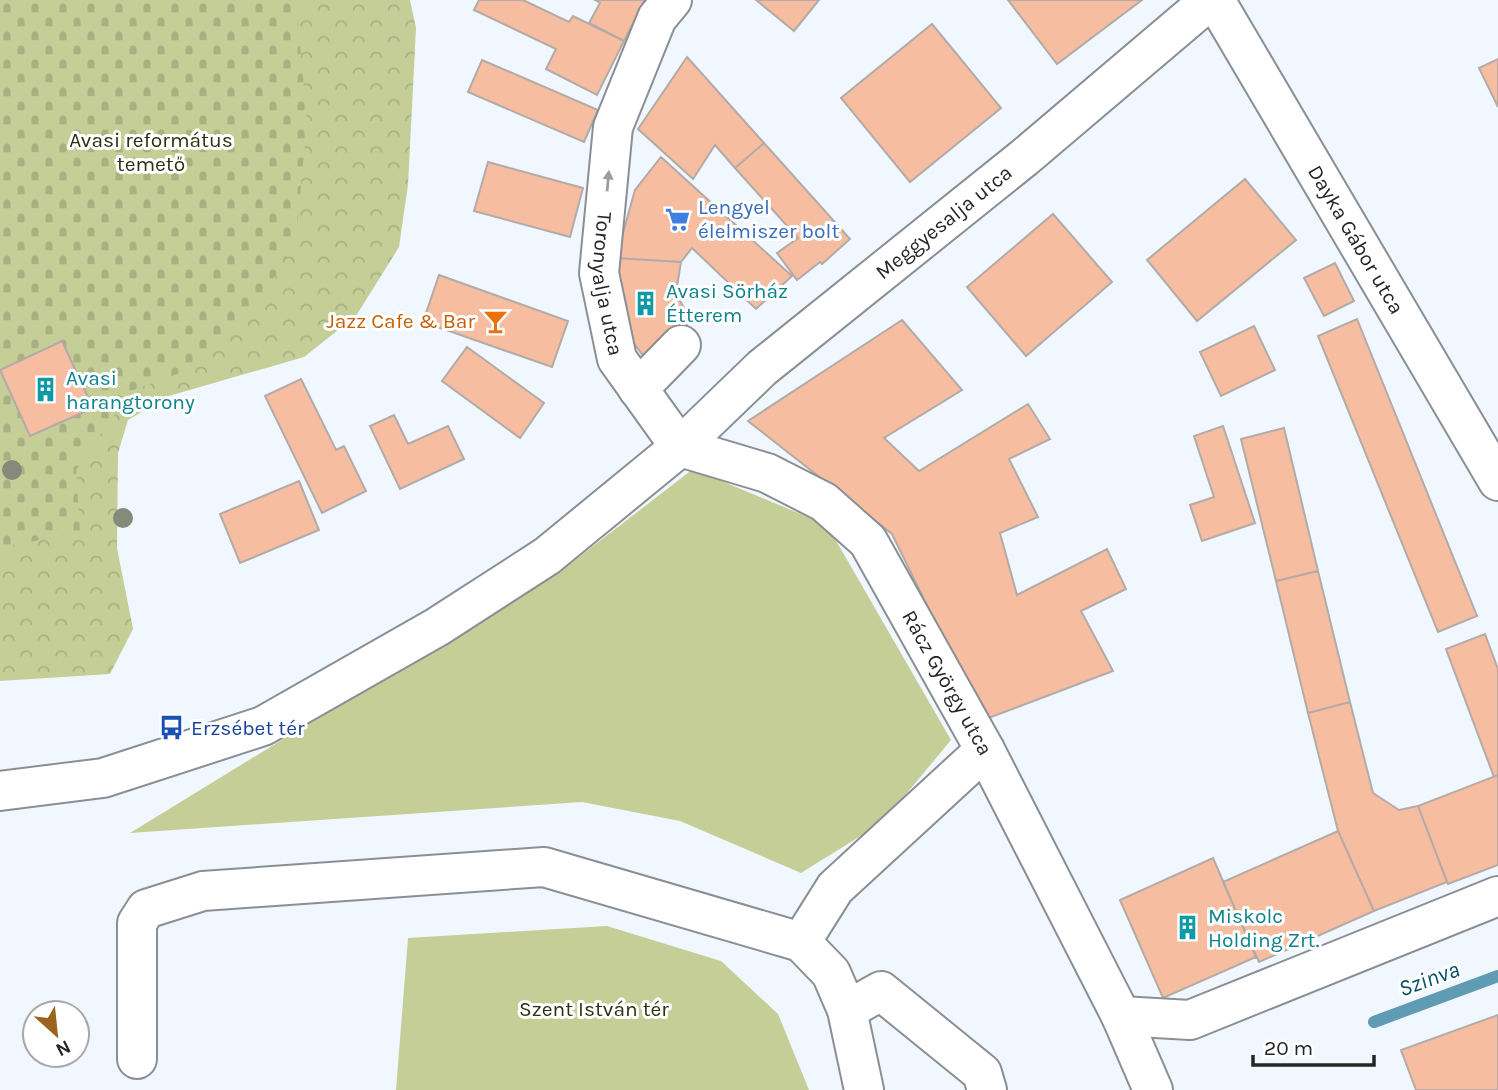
<svg xmlns="http://www.w3.org/2000/svg" width="1498" height="1090" font-family="Karla,sans-serif">
  <style>
    .forest { fill: url(#forest-crowns) }
    .cemetery { fill: url(#cemetery-stones) }
    .green { fill: #c5ce97 }
    .lines { fill: none; stroke-linecap: round; stroke-linejoin: round }
    .stream { stroke: #609bb4; stroke-width: 12 }
    .building { fill: #f6bda1; stroke: #b2aba7; stroke-width: 2 }
    .minor-casing { stroke: #8a8f95; stroke-width: 42 }
    .minor { stroke: #fff; stroke-width: 38 }
    .tree { fill: #858a7b }
    .oneway { fill: #9c9d9e }
    .labels { text-anchor: middle; dominant-baseline: central; stroke-width: 6; stroke-linejoin: round; paint-order: stroke }
    .park-label { font-size: 21px; fill: #2c3010; stroke: #fff }
    .shop-label { font-size: 21px; fill: #366cbe; stroke: #fff; text-anchor: start }
    .street-label { font-size: 21px; fill: #232527; stroke: #fff }
    .culture-label { font-size: 21px; fill: #0d838f; stroke: #fff; text-anchor: start }
    .food-label { font-size: 21px; fill: #c56008; stroke: #fff; text-anchor: end }
    .transit-label { font-size: 21px; fill: #164399; stroke: #fff; text-anchor: start }
    .water-label { font-size: 23px; font-style: italic; fill: #054f67; stroke: #fff }
  </style>
  <defs>
    <pattern id="forest-crowns" width="20" height="18" patternUnits="userSpaceOnUse" patternTransform="scale(1.75)"><rect width="20" height="18" fill="#c5ce97"/><path d="M2 6a3 3 0 1 1 6 0M12 15a3 3 0 1 1 6 0" fill="none" stroke="#a9b182"/></pattern>
    <pattern id="cemetery-stones" width="16" height="16" patternUnits="userSpaceOnUse" patternTransform="scale(1.75)"><rect width="16" height="16" fill="#c5ce97"/><path d="M2 7V4a2 2 0 0 1 4 0v3zM10 15v-3a2 2 0 0 1 4 0v3z" fill="#a9b182"/></pattern>
  </defs>
  <rect width="100%" height="100%" fill="#f1f7fe"/>
  <!-- forest -->
  <path class="forest" d="M0,0H410L416,28L408,185L399,247L356,316L304,357L169,396L128,420L118,453L117,548L133,629L110,674L0,681Z"/>
  <!-- cemetery -->
  <path class="cemetery" d="M0,0H296L307,122L296,239L254,312L196,367L131,391L76,470L80,532L0,548Z"/>
  <!-- green -->
  <path class="green" d="M693,469L827,525L951,740L883,822L801,873L680,821L582,802L130,833L575,560Z
    M607,926L721,961L778,1014L809,1090H396L408,938Z"/>
  <g class="lines">
    <!-- stream -->
    <path class="stream" d="M1374,1022L1498,976"/>
  </g>
  <!-- building -->
  <path class="building" d="M479,0H523L569,22L573,16L624,41L597,95L546,69L556,49L474,10Z
    M595,0H645L624,41L589,23L600,3Z
    M756,0H819L794,31Z
    M1008,0H1142L1057,64Z
    M932,24L1001,108L910,182L841,98Z
    M687,57L764,143L735,168L715,145L693,179L638,129Z
    M1498,59V107L1479,68Z
    M482,60L598,110L584,142L468,92Z
    M764,143L850,239L822,264L820,262L797,280L777,253L798,238L735,168Z
    M661,157L792,276L756,309L692,248L681,262L616,258L635,190Z
    M488,162L583,188L570,237L474,211Z
    M1245,179L1296,240L1197,321L1147,260Z
    M1053,214L1112,282L1026,356L967,287Z
    M616,258L681,262L676,293L691,321L644,357L611,312Z
    M1335,263L1354,301L1324,316L1304,278Z
    M439,275L568,321L552,367L423,322Z
    M1357,319L1477,616L1438,632L1318,336Z
    M902,320L962,390L884,438L919,471L1028,404L1050,439L1009,459L1038,517L1000,533L1017,595L1107,549L1126,589L1081,611L1113,671L983,720L892,534L748,421Z
    M1254,326L1275,370L1221,396L1200,352Z
    M62,341L93,408L30,436L0,370Z
    M467,347L544,403L520,438L442,381Z
    M301,379L336,450L344,446L366,491L322,513L265,396Z
    M394,415L408,444L448,426L464,459L400,489L370,426Z
    M1223,426L1255,523L1202,541L1190,505L1214,497L1194,436Z
    M1284,428L1318,571L1276,581L1241,439Z
    M299,481L319,530L240,563L220,514Z
    M1318,571L1350,702L1308,713L1276,581Z
    M1485,634L1498,669V775L1494,777L1446,649Z
    M1350,702L1373,793L1399,810L1418,806L1447,882L1374,911L1338,831L1308,713Z
    M1498,775V865L1448,884L1418,806Z
    M1338,831L1374,911L1259,962L1223,882Z
    M1213,858L1256,957L1163,998L1120,900Z
    M1498,1015V1090H1416L1401,1050Z"/>
  <g class="lines">
    <defs>
      <g id="minor">
        <path id="s1" d="M672,0L657,18L613,127L599,273L617,359L680,447"/>
        <path id="s2" d="M1215,0L1498,481"/>
        <path d="M638,389L681,345"/>
        <path id="s3" d="M680,447L767,473L824,502L868,541L985,750L1121,1016L1153,1090"/>
        <path id="s4" d="M0,791L103,778L263,726L437,627L547,556L680,447L762,368L1025,157L1210,0"/>
        <path d="M801,942L831,973L847,1010L864,1090"/>
        <path d="M847,1010L881,991L982,1073L987,1090"/>
        <path d="M1121,1016L1190,1020L1498,896"/>
        <path d="M137,1059V923L146,909L203,891L544,867L801,942L835,888L985,750"/>
      </g>
    </defs>
    <!-- minor casing -->
    <use href="#minor" class="minor-casing"/>
    <!-- minor -->
    <use href="#minor" class="minor"/>
  </g>
  <!-- trees -->
  <g class="tree">
    <circle cx="12" cy="470" r="10"/>
    <circle cx="123" cy="518" r="10"/>
  </g>
  <!-- one-way arrows -->
  <defs><path id="oneway-solid" d="M-6-.8H1V-3.2L6.5 0L1 3.2V.8H-6Z" transform="scale(1.75)"/></defs>
  <use class="oneway" href="#oneway-solid" transform="translate(608 181) rotate(-85)"/>
  <!-- icons -->
  <defs>
    <symbol id="supermarket-bare" viewBox="-9 -9 18 18"><path d="M-6-5.5h2.5l.6 2H6L4.5 2H-2.5L-4.4-4H-6ZM-1.5 3.2a1.3 1.3 0 1 0 .1 0ZM3 3.2a1.3 1.3 0 1 0 .1 0Z" fill="#3f7fe0" stroke="#fff" stroke-width="2.5" paint-order="stroke"/></symbol>
    <symbol id="building-bare" viewBox="-9 -9 18 18"><path d="M-4-6H4V6H1V3H-1V6H-4ZM-2.5-4.3h1.7v1.8h-1.7ZM.8-4.3h1.7v1.8H.8ZM-2.5-1h1.7V.8h-1.7ZM.8-1h1.7V.8H.8Z" fill="#0f9aa8" stroke="#fff" stroke-width="2.5" paint-order="stroke"/></symbol>
    <symbol id="bar-bare" viewBox="-9 -9 18 18"><path d="M-6-5H6L.8 .8V4.5H3.5V6h-7V4.5H-.8V.8Z" fill="#e8710a" stroke="#fff" stroke-width="2.5" paint-order="stroke"/></symbol>
    <symbol id="bus-bare" viewBox="-9 -9 18 18"><path d="M-5-6H5V4H4V6H2V4H-2V6H-4V4H-5ZM-3.5-4V0h7V-4ZM-3.5 1.2v1.5H-2V1.2ZM2 1.2v1.5H3.5V1.2Z" fill="#1a4fb4" stroke="#fff" stroke-width="2.5" paint-order="stroke"/></symbol>
  </defs>
  <g fill-rule="evenodd">
    <use href="#supermarket-bare" x="660" y="202" width="35" height="35"/>
    <use href="#building-bare" x="628" y="286" width="35" height="35"/>
    <use href="#bar-bare" x="478" y="304" width="35" height="35"/>
    <use href="#building-bare" x="28" y="372" width="35" height="35"/>
    <use href="#bus-bare" x="154" y="710" width="35" height="35"/>
    <use href="#building-bare" x="1170" y="910" width="35" height="35"/>
  </g>
  <g class="labels">
    <!-- park labels -->
    <g class="park-label">
      <text x="151" y="140">Avasi református<tspan x="151" dy="24">temető</tspan></text>
      <text x="594" y="1009">Szent István tér</text>
    </g>
    <!-- shop labels -->
    <g class="shop-label">
      <text x="698" y="207">Lengyel<tspan x="698" dy="24">élelmiszer bolt</tspan></text>
    </g>
    <!-- street labels -->
    <g class="street-label">
      <text stroke="none"><textPath href="#s4" startOffset="1122">Meggyesalja utca</textPath></text>
      <text stroke="none"><textPath href="#s2" startOffset="278">Dayka Gábor utca</textPath></text>
      <text stroke="none"><textPath href="#s1" startOffset="299">Toronyalja utca</textPath></text>
      <text stroke="none"><textPath href="#s3" startOffset="376">Rácz György utca</textPath></text>
    </g>
    <!-- culture labels -->
    <g class="culture-label">
      <text x="666" y="291">Avasi Sörház<tspan x="666" dy="24">Étterem</tspan></text>
      <text x="66" y="378">Avasi<tspan x="66" dy="24">harangtorony</tspan></text>
      <text x="1208" y="916">Miskolc<tspan x="1208" dy="24">Holding Zrt.</tspan></text>
    </g>
    <!-- food labels -->
    <g class="food-label">
      <text x="475" y="321">Jazz Cafe &amp; Bar</text>
    </g>
    <!-- transit labels -->
    <g class="transit-label">
      <text x="191" y="728">Erzsébet tér</text>
    </g>
    <!-- water labels -->
    <g class="water-label">
      <text transform="translate(1429 979) rotate(-20)">Szinva</text>
    </g>
  </g>
  <!-- north arrow -->
  <g transform="translate(56 1034) rotate(153)"><circle r="33" fill="#ffffff" stroke="#a7a8a9" stroke-width="2"/>
  <path d="M0-5L12 26L0 18L-12 26Z" fill="#9a631e"/>
  <text y="-10" font-size="19" font-weight="bold" text-anchor="middle" fill="#232527">N</text>
  </g>
  <!-- scale -->
  <path d="M1253 1055v10h121v-10" fill="none" stroke="#232527" stroke-width="3.5"/>
  <text x="1264" y="1055" font-size="21" fill="#232527" stroke="#ffffff" stroke-width="5" paint-order="stroke">20 m</text>
</svg>
